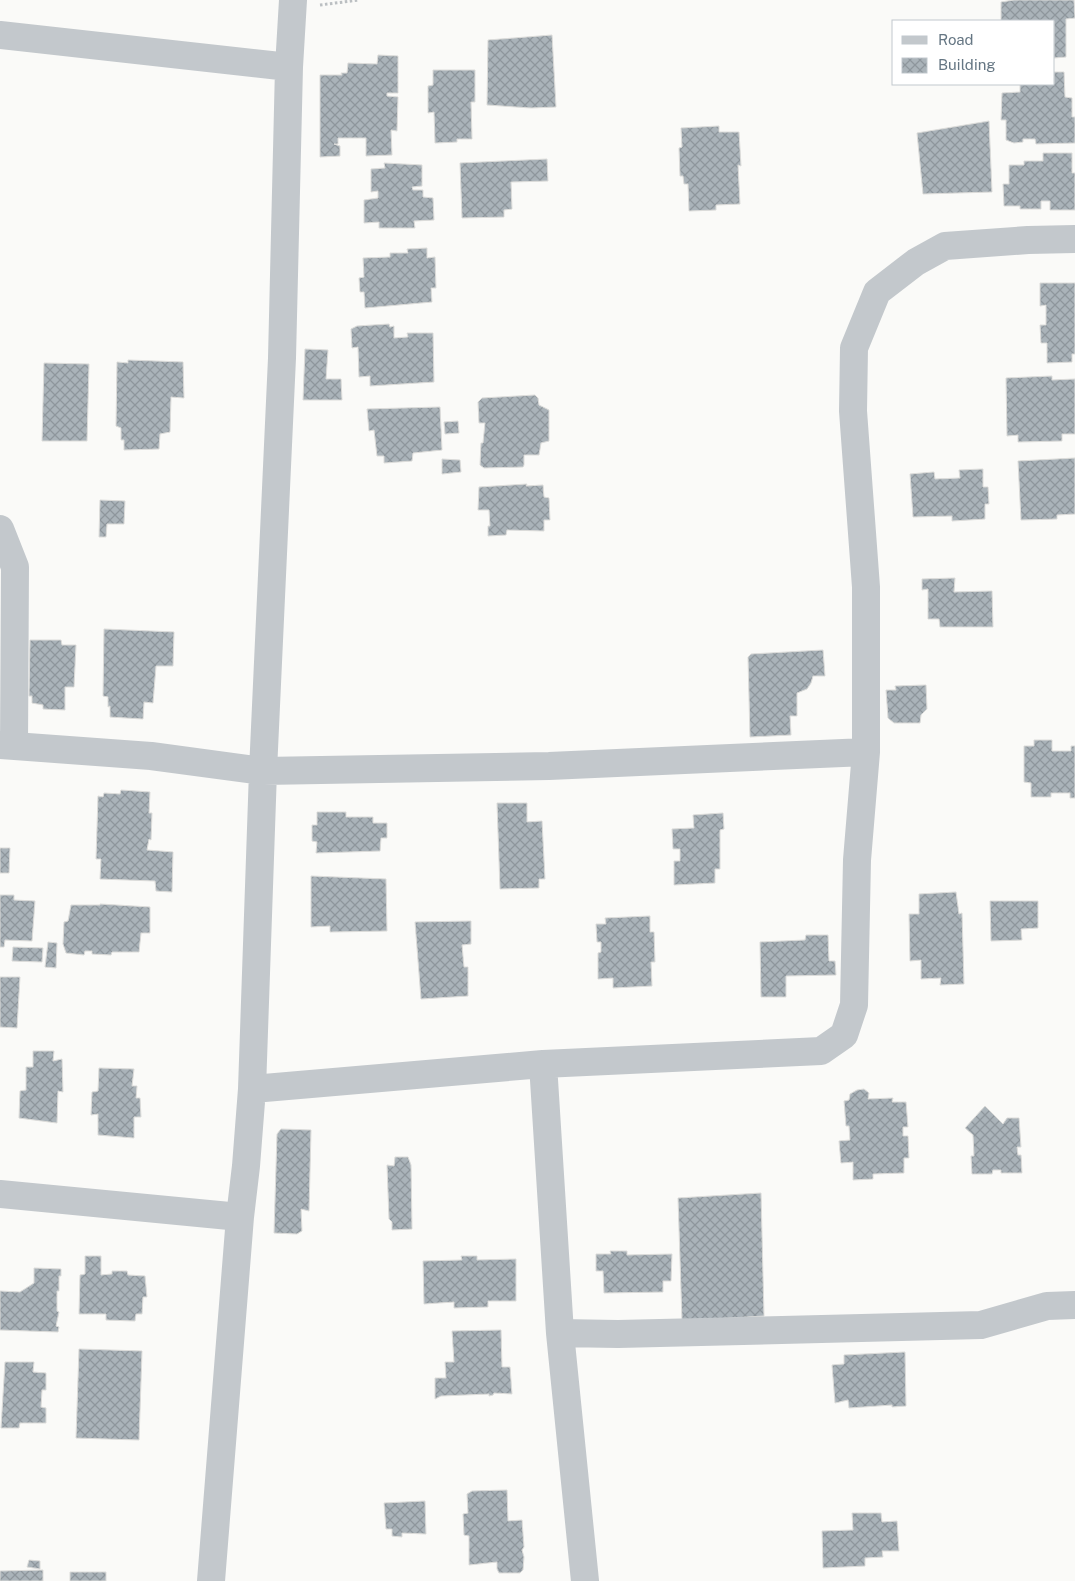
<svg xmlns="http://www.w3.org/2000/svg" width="1075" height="1581" font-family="'Public Sans',sans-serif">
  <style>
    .building { fill: url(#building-cross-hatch); stroke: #dcdcda }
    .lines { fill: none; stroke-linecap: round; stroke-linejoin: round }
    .path { stroke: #bbbfc2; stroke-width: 3; stroke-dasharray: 2.5 2.5; stroke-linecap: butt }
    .minor { stroke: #c3c8cc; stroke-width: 28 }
  </style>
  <defs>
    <pattern id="building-cross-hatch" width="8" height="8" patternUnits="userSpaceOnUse" patternTransform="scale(1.25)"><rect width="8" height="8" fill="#aab3b9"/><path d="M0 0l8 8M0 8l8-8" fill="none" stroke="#8e969c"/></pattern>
  </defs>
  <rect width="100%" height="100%" fill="#fafaf8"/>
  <!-- building -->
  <path class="building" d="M1014,0H1074L1075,18L1066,19V57L1054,58V21H1001V2Z
    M552,35L556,107L531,108L487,105L488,40Z
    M378,55L398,56V93H387V96L398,97L397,131L391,130L392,155L366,156V138H338V144H334L340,146V156L320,157V75H342L341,73H347L348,63L377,64Z
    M433,70H475V102H471L472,139H457V142L435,143L434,112L428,113V86L433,85Z
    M1054,72H1064L1065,97L1072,98V117H1075V143L1036,144L1035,139H1023V142L1014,143L1006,140V120H1001L1002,93L1020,92V84H1054Z
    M989,121L992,192L923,194L917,133Z
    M719,126V132H739L741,166L738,165L740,204L716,205V210L689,211L688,184H684L683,176H680L679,148L682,147L681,128Z
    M1043,153H1072V173H1075V210H1050V201H1041V209H1020V206H1004L1003,184H1009V165H1024V161H1043Z
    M547,159L548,181L511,182L512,209L504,210V217L462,218L460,163Z
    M384,163L422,165V186L412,187L413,190H423V197L433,198L434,220L414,221L415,228H379V222L364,223V200L378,198V191L371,192V169L385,168Z
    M427,248V258L435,257L436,288H431L432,302L365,308L364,292H360L359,278L364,277L363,258L390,257V253H408L407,249Z
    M1040,283H1075V354H1072V362L1047,363V343H1041L1040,325H1046V305L1040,306Z
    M389,324L390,327L394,326V338L408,337L407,333H433L434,382L370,386V376L359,377L358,347L352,348L351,329L357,326Z
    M305,349L328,350L326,379H341L342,400H303Z
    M128,360L183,362L184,398L171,397L170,432L160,434L159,449L124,450V440H121V428L116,426L117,362L128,363Z
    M44,363L89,364L87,441H42Z
    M1052,376V380L1075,379V434H1062V441L1018,442V435L1007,436L1006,378Z
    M535,395L538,398L539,405L549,410V441L541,443L539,455H524V465L523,467L484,468L480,465L481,443H483L485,423H479L478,402L482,398Z
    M440,407L442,450L413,453L412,461L384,463V456H377L374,430L369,431L367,409Z
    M458,421L459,433L445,434L444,422Z
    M1075,458V514L1057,515V519L1021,520L1018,461Z
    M442,459L460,460L461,472L442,474Z
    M983,469V487H988L989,504H985V519L952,521V516L913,517L910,474L934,472L935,479L960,478L959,470Z
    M527,484L526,486L543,485L544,497L549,498L550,520H544V531L507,530L506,535L488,536V526H490L489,510H478L479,487Z
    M100,500L125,501L124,524H107L106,537H99Z
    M955,578L954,592L992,591L993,627H940L939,619H928V589L922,590V579Z
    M104,629L174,632L173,666H156L153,703L144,702L143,719L110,717V706L108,707V697L103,696Z
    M30,640H61L62,645H76L74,687H65V710L43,709V705L32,703V696H29Z
    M823,650L825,676H813L811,683L807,689L797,693V716H790L791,735L750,737L748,657L751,654Z
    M926,685L927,709L921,715L920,723H894L888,718L886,690H896L895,686Z
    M1034,740H1052V751H1071V746H1075V798H1070V793H1051V797H1031V783L1024,782V746H1034Z
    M121,790L150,792L149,813H152L151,840L149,839L147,850L173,852L172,892L156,891L155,881L100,879L101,859H96L98,796L103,797L104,793L120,794Z
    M497,803H527V822L542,821L545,879H539V888L500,889Z
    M317,812H346V817H373V823H387V838H381L380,851L316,853L317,842L312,841V825H317Z
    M723,813L724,829L720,830V869H715V883L674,885V861H680V849H673L672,829L694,828L693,815Z
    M0,848H10L9,873H0Z
    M311,876L386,879L387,931L330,932V926L311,927Z
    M956,892L959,914L962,913L964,984L940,985L941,978L921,979V960L910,961L909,914H919V894Z
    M0,895H14V900L35,901L32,941L5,940L4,947H0Z
    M990,901H1038V928L1021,929L1022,940L991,941Z
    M100,904L150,907V933H141L139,952H112L111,955L92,954V951H85L84,955L66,953L63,944L64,922L68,921L71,905H100Z
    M650,916V932H654L655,962H651L652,986L613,988V978L598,979V953L601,952V942H597L596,924H606L605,918Z
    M471,921V944L462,945L464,967H468V996L421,999L415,922Z
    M806,935H828L829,961H835L836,975L786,976V997H761L760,942L805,940Z
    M48,942L57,943L56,968L45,967Z
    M13,947L43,948L42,962L12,961Z
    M0,977H20L17,1028L0,1027Z
    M33,1051H54L53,1061L62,1059L63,1092L58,1091L57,1123L19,1118L20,1091L26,1090V1067H33Z
    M99,1068L134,1069L132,1086H137L136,1098H140L141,1117H134V1138L98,1135V1114L91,1115L92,1092L98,1091Z
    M864,1089L869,1093L868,1099L893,1098L892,1102H906L908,1127H903V1136H908L909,1158H904V1173L873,1174V1179L853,1180V1162L841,1163L839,1141L850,1140L849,1126H846L844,1101L849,1100L850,1094L857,1090Z
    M985,1106L1003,1124L1007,1118H1019L1021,1147H1017L1018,1155H1021L1022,1173H1001V1170H993L992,1174H972L971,1156H974L973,1135L965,1128Z
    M281,1129L311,1130L309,1211L301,1209L302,1231L297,1234L274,1233L277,1134Z
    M395,1157H408L411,1165L412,1229L392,1230V1222L389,1219L387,1165L394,1166Z
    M761,1193L764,1316L682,1321L678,1198Z
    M610,1251H627V1255L672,1254L671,1281H663V1292L604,1293L603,1271H596V1254H611Z
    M85,1256H101V1275L112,1274V1271H127L128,1275L145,1276L147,1297H143L142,1314H136L135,1321L106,1320V1314H79L80,1275L85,1274Z
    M461,1256H477V1260L516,1259V1301H488V1307L454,1308V1302L424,1304L423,1261L462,1260Z
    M34,1268L61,1269V1276H59V1291H57V1311L59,1312L56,1326L59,1327L58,1332L0,1330V1291L20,1292L34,1283Z
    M501,1330L502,1367H510L512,1394L494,1393L493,1395L489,1396V1394L441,1396L435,1399V1378H446L445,1362H454L452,1331Z
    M79,1349L142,1351L139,1440L76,1438Z
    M905,1352L906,1406L892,1407V1405L849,1408L848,1400L835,1403L832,1365L844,1364V1355Z
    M5,1362H34L33,1372L46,1373V1390H42L41,1407L46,1408V1423H20L19,1428H1Z
    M507,1490L508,1521L522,1520L524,1547L522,1550L524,1557L523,1570L520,1573H499L497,1569V1562L469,1565V1536L464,1535L463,1514L468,1513L467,1494L472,1491Z
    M425,1501L426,1534L402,1533V1537L392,1536V1529H386L384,1503Z
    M852,1513H881L882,1522L897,1521L899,1551H882L883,1557L865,1558V1566L823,1568L822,1531L853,1530Z
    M29,1560L40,1561V1569L27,1567Z
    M43,1570V1581H0V1571Z
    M70,1572H106V1581H70Z"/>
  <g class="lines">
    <!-- path -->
    <path class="path" d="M320,5L359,0"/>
    <!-- minor -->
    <path class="minor" d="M0,35L289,67L282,358L263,771L252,1089L246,1166L240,1217L211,1581
      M289,67L293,0
      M0,529L15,567L14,745
      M0,745L151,756L263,771L549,766L866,752V587L853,411L854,348L877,292L916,262L945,246L1028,240L1075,239
      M543,1064L560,1333L585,1581
      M252,1089L543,1064L821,1051L844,1035L854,1005L857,860L866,752
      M0,1194L240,1217
      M560,1333L618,1334L981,1325L1047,1306L1075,1305"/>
  </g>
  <!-- legend -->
  <rect x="892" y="20" width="162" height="65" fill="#ffffff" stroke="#c1c8cd"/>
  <rect x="902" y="36" width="25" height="8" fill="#c3c8cc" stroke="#c1c8cd"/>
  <text x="938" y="45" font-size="15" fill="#657683">Road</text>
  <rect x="902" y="58" width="25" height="15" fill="url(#building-cross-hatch)" stroke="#c1c8cd"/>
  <text x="938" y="70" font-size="15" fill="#657683">Building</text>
</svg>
